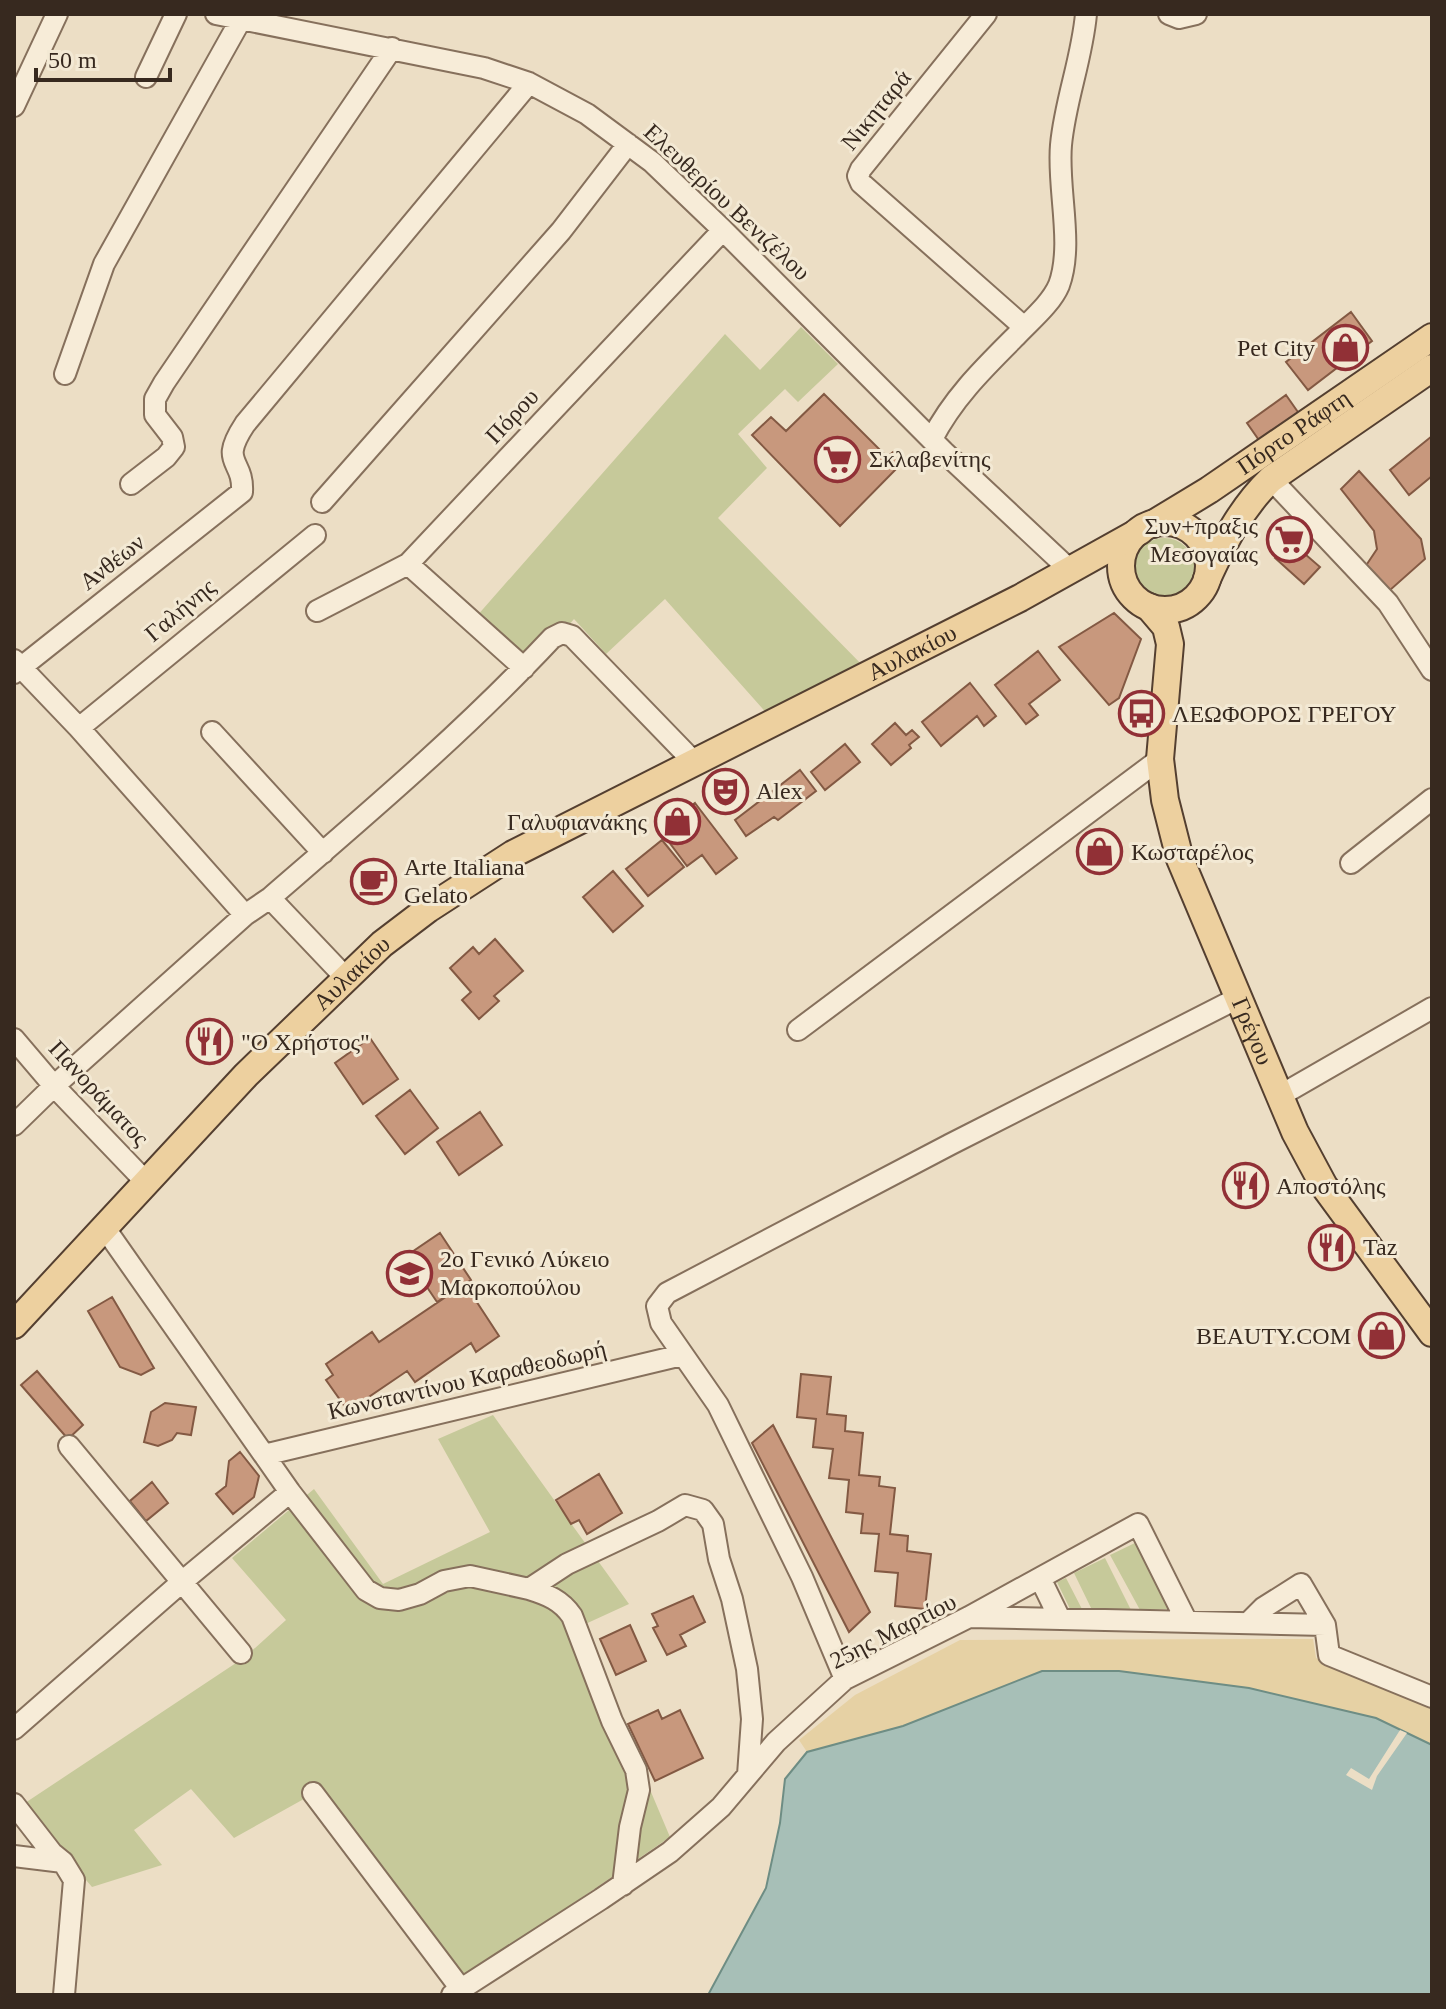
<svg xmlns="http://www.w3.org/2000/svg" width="1446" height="2009" font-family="'Times New Roman',serif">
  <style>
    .green { fill: #c6c99a }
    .sand { fill: #e6d1a4 }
    .water { fill: #a7bfb7; stroke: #6e8d84; stroke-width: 2 }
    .pier { fill: #ecdec5 }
    .building { fill: #c8987d; stroke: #835943; stroke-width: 2 }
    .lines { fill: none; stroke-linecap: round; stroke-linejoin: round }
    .minor-casing { stroke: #86705c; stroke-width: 24 }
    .major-casing { stroke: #543f30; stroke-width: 30 }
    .minor { stroke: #f7ecd8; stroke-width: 20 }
    .major { stroke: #edd09f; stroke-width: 26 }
    .labels { text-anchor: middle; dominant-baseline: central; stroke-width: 6; stroke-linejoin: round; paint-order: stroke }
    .street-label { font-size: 24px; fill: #37291f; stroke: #f3e9d4 }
    .poi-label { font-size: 24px; fill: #37291f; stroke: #f3e9d4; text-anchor: start }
  </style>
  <rect width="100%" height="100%" fill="#ecdec5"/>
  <!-- green -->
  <path class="green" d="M801,327L838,364L798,402L785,389L738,434L767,468L718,518L868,671L771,718L665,599L606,654L574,619L532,668L476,617L725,334L760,370Z
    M1133 569a31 31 0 1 1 62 0a31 31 0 1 1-62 0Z
    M493,1415L629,1604L581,1626L670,1837L463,1979L320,1790L234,1838L191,1789L134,1830L162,1865L92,1887L22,1805L245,1657L286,1620L232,1558L314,1489L383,1584L490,1532L438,1439Z
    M1137,1542L1170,1609L1140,1610L1110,1555Z
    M1105,1558L1131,1610H1092L1074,1573Z
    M1066,1578L1083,1611H1071L1057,1582Z"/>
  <!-- sand -->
  <path class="sand" d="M1313,1639L1316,1658L1432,1707V1745L1376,1718L1249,1688L1119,1671H1042L903,1726L807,1752L799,1740L855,1695L960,1640Z"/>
  <!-- water -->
  <path class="water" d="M1042,1671H1119L1249,1688L1376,1718L1432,1745V1995H708L766,1888L780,1823L785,1779L807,1752L903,1726Z"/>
  <!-- pier -->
  <path class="pier" d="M1400,1730L1407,1733L1377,1776L1372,1790L1346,1775L1351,1768L1369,1779Z"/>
  <!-- building -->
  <path class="building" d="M1351,312L1372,341L1308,390L1286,362Z
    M824,394L887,457L893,452L903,462L840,526L752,435L771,417L786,431Z
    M1286,395L1300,415L1261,443L1247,423Z
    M1432,436V476L1409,495L1390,470Z
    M1359,471L1421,539L1425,559L1389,591L1365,567L1377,549L1374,531L1341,489Z
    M1290,541L1320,567L1304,584L1275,558Z
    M1114,613L1141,639L1119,698L1109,705L1059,647Z
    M1038,651L1060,680L1029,704L1038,715L1026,724L995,685Z
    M970,683L996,716L984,726L977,716L941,746L922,722Z
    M895,723L906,735L912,730L919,737L909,745L911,748L891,765L872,744Z
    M845,744L860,762L825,790L811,772Z
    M800,770L816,791L778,820L774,817L746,836L735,820Z
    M695,803L737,858L716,874L702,855L687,866L660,830Z
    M662,840L684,867L648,896L626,869Z
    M613,871L643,906L613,932L583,897Z
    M495,939L523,971L494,996L499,1001L479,1019L462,1000L471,992L450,968L473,947L479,954Z
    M370,1038L398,1079L363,1104L335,1063Z
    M410,1090L438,1128L405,1154L376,1116Z
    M480,1112L502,1145L459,1175L437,1142Z
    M440,1233L471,1280L437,1302L406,1256Z
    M465,1284L499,1336L476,1352L471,1343L415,1382L407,1371L348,1411L326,1380L333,1375L326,1364L372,1332L379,1342Z
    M112,1297L154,1368L141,1375L120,1367L88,1311Z
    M37,1371L83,1425L68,1439L21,1385Z
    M801,1374L831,1377L827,1414L846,1416L845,1431L863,1433L859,1475L880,1477L879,1486L895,1488L890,1534L908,1536L907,1551L931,1554L925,1609L895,1606L898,1573L875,1571L879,1534L861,1533L863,1514L846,1512L849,1480L829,1478L833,1449L813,1447L816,1419L797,1417Z
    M165,1403L196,1407L191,1435L177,1433L172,1440L158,1446L144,1442L151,1412Z
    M773,1425L870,1612L849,1632L752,1443Z
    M240,1452L259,1476L254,1497L233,1514L216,1494L226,1486L229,1461Z
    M599,1474L622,1513L587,1534L579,1520L571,1524L556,1500Z
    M152,1482L168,1503L146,1521L130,1501Z
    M693,1596L705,1622L680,1635L686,1646L667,1655L653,1628L658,1626L652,1614Z
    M630,1625L646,1661L616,1675L600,1639Z
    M658,1710L662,1719L680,1710L703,1758L655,1781L628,1724Z"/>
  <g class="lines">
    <defs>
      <path id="minor" d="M216,14L484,68L529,83L587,114L652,162L723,230L944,452L1070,570
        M986,14L861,169L858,176L861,183L1024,327
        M1169,14L1179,18L1196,14
        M146,77L176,14
        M14,106L57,14
        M65,374L104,264L240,21
        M932,439C953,398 984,368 1016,336C1030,321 1051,304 1059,285C1074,244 1057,188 1061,145C1065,101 1082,59 1086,14
        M1271,479L1388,603L1432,670
        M131,484L166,457L174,447L172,437L155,415V399L164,383L392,48
        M322,502L561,231L628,144
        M408,564L524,668
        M317,611L408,564L723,230
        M14,660L79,728L245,915L270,898L346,978
        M14,673L242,492C244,458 218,465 245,424L529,83
        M79,728L315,535
        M212,732L323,853
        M1351,863L1432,799
        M270,898C367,814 464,732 552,638L562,633L572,636L694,762
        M798,1030L1160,759
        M14,1039L54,1086L146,1182
        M1281,1095L1432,1008
        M14,1125L54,1086L245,915
        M104,1227L290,1492L366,1590L380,1598L399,1600L420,1594L444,1581L470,1576L529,1589L567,1564L658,1521L685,1505L703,1510L713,1524L719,1559L732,1599L747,1669L752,1719L748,1775
        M69,1446L241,1653
        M264,1455L682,1355
        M1040,1578L1060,1619
        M529,1589C548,1595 561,1600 572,1616L612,1721L636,1770L639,1790L630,1827L623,1885
        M969,1617L1325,1625
        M1249,1622L1263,1608L1301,1584L1325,1625L1329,1655L1432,1697
        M845,1679L802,1577L718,1405L661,1323L657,1306L667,1293L951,1144L1238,998
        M14,1729L183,1581L290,1492
        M313,1793L461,1989
        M14,1804L52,1853L63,1862L74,1880L64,1995
        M14,1856L63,1862
        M452,1995L601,1899L670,1852L721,1807L776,1742L845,1679L969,1617L1138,1524L1187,1622"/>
      <g id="major">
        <circle cx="1165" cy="566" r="44"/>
        <path id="s1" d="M1153,524L1209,490L1432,337"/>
        <path d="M1207,579C1224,542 1241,508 1271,479L1432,368"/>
        <path id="s2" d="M1149,607L1166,627L1170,644L1160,759L1165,800L1180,859L1295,1132L1324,1186L1432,1333"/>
        <path id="s3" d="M14,1325L246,1075L382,944L428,909L513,854L1020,598L1140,531"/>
      </g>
    </defs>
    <!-- minor casing -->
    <use href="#minor" class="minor-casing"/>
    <!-- major casing -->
    <use href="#major" class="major-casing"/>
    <!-- minor -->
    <use href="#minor" class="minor"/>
    <!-- major -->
    <use href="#major" class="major"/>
  </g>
  <!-- icons -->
  <defs>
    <symbol id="shop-ring" viewBox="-11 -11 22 22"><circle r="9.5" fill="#f3e9d4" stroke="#913036" stroke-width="1.5"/><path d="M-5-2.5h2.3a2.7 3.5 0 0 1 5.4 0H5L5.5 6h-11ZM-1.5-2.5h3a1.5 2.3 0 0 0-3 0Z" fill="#913036"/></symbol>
    <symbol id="supermarket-ring" viewBox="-11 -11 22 22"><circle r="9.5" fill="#f3e9d4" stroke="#913036" stroke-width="1.5"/><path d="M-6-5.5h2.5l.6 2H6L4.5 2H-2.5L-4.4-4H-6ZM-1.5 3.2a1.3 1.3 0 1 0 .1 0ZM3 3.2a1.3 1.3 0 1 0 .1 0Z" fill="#913036"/></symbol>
    <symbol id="bus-ring" viewBox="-11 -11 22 22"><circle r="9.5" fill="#f3e9d4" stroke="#913036" stroke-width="1.5"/><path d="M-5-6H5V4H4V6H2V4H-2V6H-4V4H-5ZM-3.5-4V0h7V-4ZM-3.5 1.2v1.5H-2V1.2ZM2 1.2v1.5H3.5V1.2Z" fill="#913036"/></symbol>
    <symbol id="theatre-ring" viewBox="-11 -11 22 22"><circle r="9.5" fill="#f3e9d4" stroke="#913036" stroke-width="1.5"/><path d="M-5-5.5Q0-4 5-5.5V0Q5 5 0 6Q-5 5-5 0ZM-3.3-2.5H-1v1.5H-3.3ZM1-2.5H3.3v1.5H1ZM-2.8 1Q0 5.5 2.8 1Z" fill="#913036"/></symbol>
    <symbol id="cafe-ring" viewBox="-11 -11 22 22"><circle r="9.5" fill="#f3e9d4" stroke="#913036" stroke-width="1.5"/><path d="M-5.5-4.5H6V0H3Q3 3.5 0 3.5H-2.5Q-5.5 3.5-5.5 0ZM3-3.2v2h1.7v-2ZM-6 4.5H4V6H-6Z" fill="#913036"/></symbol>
    <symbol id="restaurant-ring" viewBox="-11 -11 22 22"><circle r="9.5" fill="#f3e9d4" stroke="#913036" stroke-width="1.5"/><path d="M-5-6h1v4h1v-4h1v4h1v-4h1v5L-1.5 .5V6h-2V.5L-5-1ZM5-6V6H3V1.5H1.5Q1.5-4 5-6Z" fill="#913036"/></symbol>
    <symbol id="school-ring" viewBox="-11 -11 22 22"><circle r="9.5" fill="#f3e9d4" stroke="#913036" stroke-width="1.5"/><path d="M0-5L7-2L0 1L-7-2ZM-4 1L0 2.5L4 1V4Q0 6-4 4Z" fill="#913036"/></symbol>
  </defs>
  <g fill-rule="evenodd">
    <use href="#shop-ring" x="1320" y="322" width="51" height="51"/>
    <use href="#supermarket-ring" x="812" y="434" width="51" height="51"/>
    <use href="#supermarket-ring" x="1264" y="514" width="51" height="51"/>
    <use href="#bus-ring" x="1116" y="688" width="51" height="51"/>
    <use href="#theatre-ring" x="700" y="766" width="51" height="51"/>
    <use href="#shop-ring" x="652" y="796" width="51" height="51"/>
    <use href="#shop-ring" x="1074" y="826" width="51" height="51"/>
    <use href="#cafe-ring" x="348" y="856" width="51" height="51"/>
    <use href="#restaurant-ring" x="184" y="1016" width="51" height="51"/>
    <use href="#restaurant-ring" x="1220" y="1160" width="51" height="51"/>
    <use href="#restaurant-ring" x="1306" y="1222" width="51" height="51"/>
    <use href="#school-ring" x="384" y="1248" width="51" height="51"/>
    <use href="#shop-ring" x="1356" y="1310" width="51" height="51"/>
  </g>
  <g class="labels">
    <!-- street labels -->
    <g class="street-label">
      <text transform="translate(876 110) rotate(-51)">Νικηταρά</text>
      <text transform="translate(727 202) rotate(43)">Ελευθερίου Βενιζέλου</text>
      <text transform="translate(512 416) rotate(-47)">Πόρου</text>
      <text stroke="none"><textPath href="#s1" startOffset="168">Πόρτο Ράφτη</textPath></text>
      <text transform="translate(112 562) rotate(-38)">Ανθέων</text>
      <text transform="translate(180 610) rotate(-40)">Γαλήνης</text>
      <text stroke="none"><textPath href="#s3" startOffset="1136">Αυλακίου</textPath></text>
      <text stroke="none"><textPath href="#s3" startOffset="488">Αυλακίου</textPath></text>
      <text stroke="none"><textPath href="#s2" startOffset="448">Γρέγου</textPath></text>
      <text transform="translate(99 1093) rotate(47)">Πανοράματος</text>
      <text transform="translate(467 1380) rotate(-13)">Κωνσταντίνου Καραθεοδωρή</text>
      <text transform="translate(893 1631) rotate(-27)">25ης Μαρτίου</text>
    </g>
    <!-- poi labels -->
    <g class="poi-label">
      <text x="1315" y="348" text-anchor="end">Pet City</text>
      <text x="869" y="459">Σκλαβενίτης</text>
      <text x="1258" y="526" text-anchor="end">Συν+πραξις<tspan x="1258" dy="28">Μεσογαίας</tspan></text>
      <text x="1172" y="714">ΛΕΩΦΟΡΟΣ ΓΡΕΓΟΥ</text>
      <text x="756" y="791">Alex</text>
      <text x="647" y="822" text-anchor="end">Γαλυφιανάκης</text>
      <text x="1131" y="852">Κωσταρέλος</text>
      <text x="404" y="867">Arte Italiana<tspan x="404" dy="28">Gelato</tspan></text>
      <text x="241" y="1042">"Ο Χρήστος"</text>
      <text x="1276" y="1186">Αποστόλης</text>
      <text x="1363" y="1247">Taz</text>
      <text x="440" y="1259">2ο Γενικό Λύκειο<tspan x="440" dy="28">Μαρκοπούλου</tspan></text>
      <text x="1351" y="1336" text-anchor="end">BEAUTY.COM</text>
    </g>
  </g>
  <!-- border -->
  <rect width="1446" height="2009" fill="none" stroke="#37291f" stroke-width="32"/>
  <!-- scale -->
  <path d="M36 68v12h134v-12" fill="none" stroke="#37291f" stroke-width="4"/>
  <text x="48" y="68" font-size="24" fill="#37291f" stroke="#f3e9d4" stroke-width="6" paint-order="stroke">50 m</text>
</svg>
